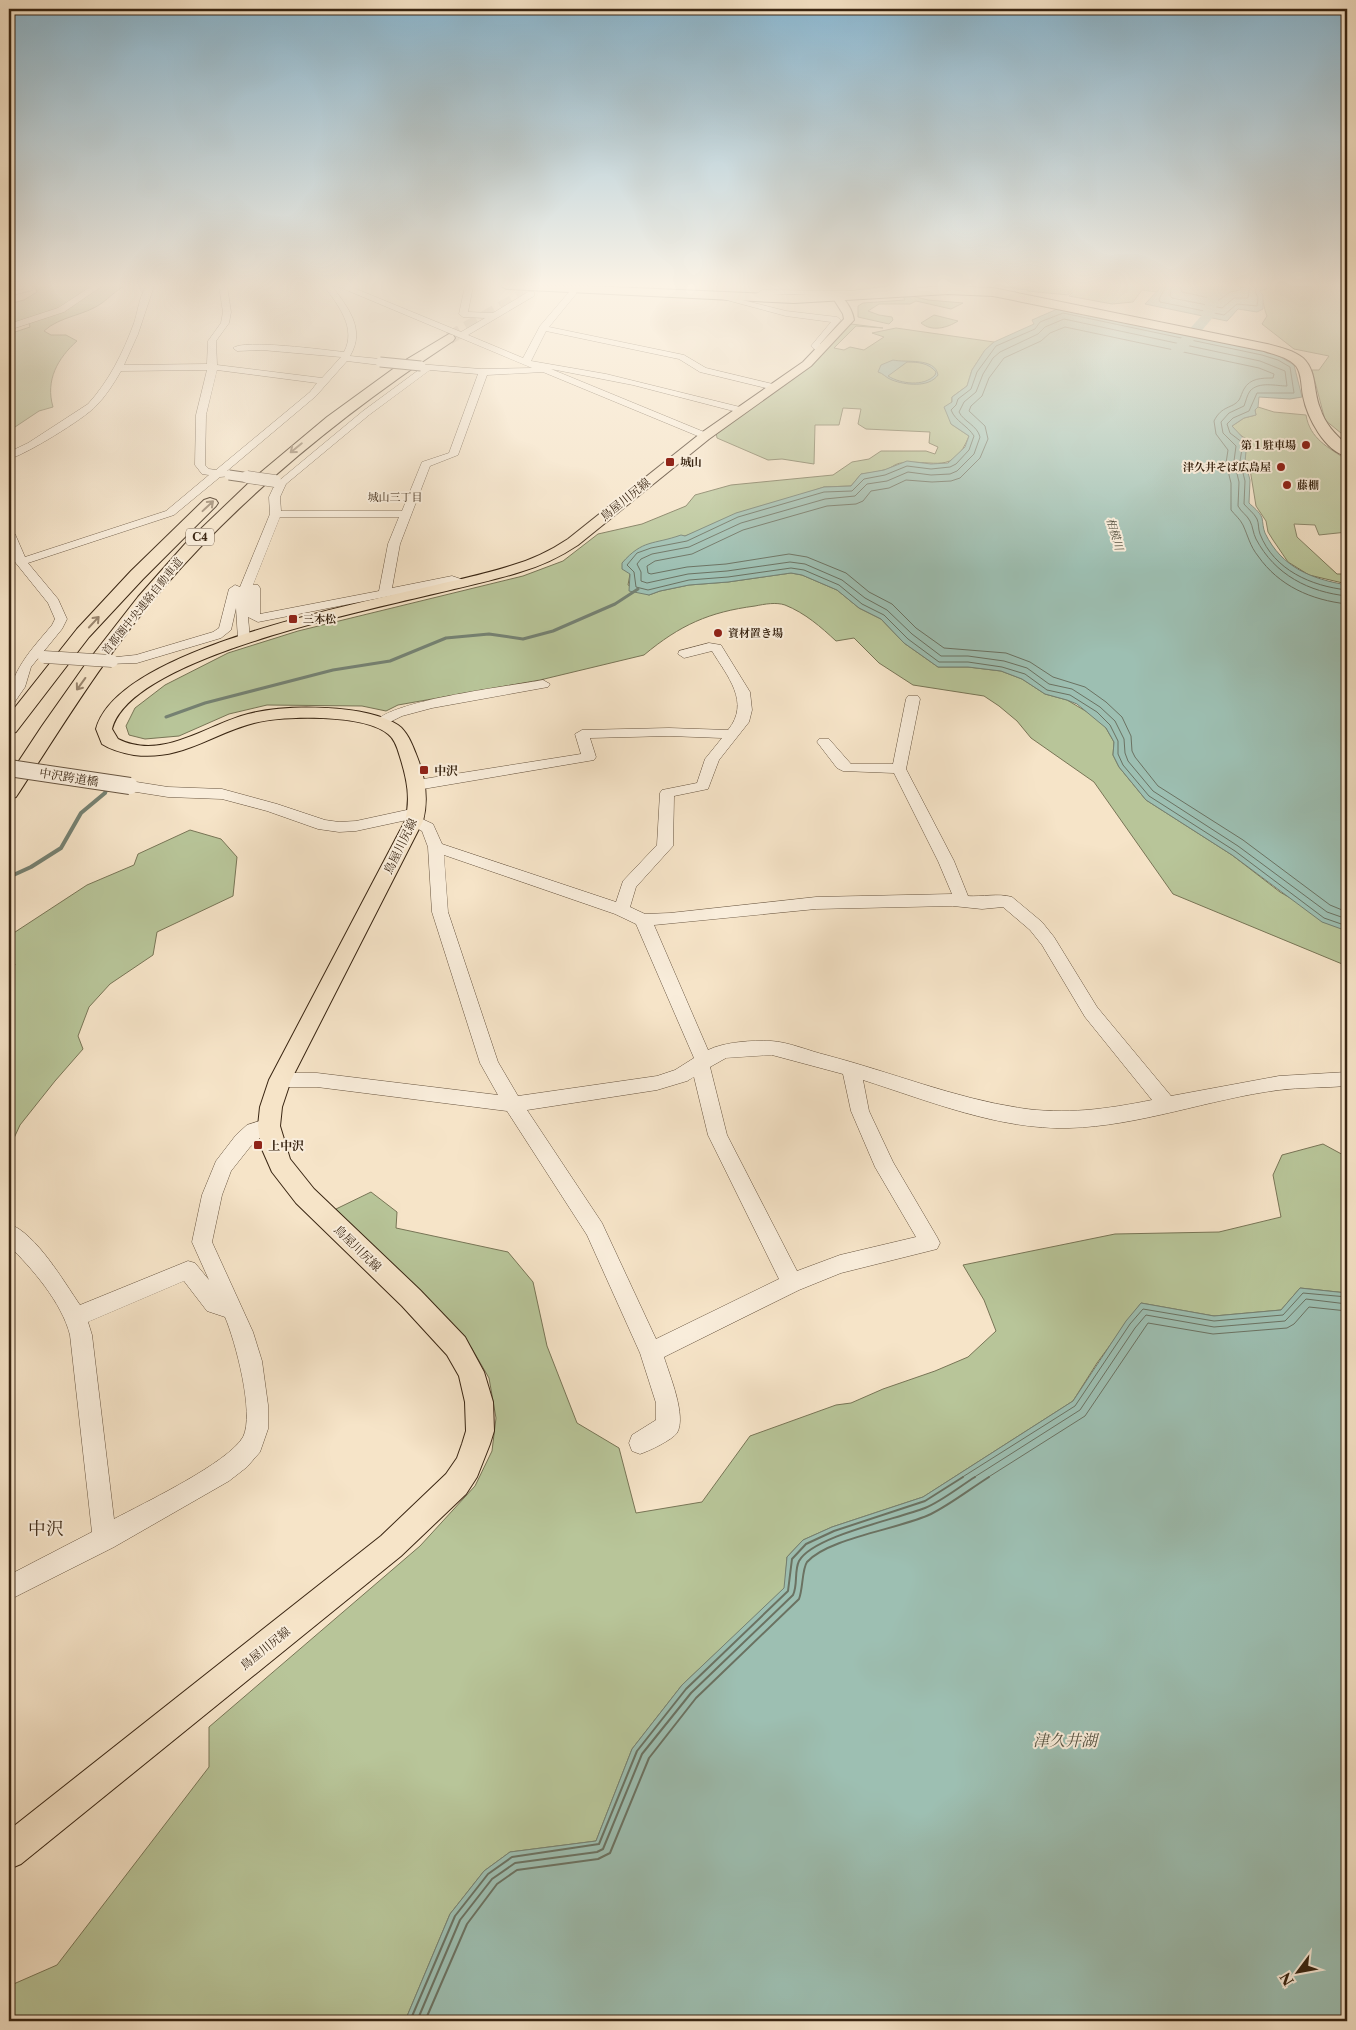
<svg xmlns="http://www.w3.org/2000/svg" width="1356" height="2030" font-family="'Libre Caslon Text','Noto Serif JP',serif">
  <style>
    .green { fill: #b8c599; stroke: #787556 }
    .water { fill: #9dbfb2; stroke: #758172; fill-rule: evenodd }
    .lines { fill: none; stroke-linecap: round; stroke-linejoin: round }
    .shore-far1 { stroke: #6b7262; stroke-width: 1 }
    .shore { stroke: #6b7262; stroke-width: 2 }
    .stream-far1 { stroke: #758172; stroke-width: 3 }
    .stream { stroke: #758172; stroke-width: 4 }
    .river { fill: #9dbfb2; fill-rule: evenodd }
    .highway-tunnel { stroke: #d0bea4; stroke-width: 13; stroke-dasharray: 13 7; stroke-linecap: butt }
    .minor-casing { stroke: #685540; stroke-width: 1 }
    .major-casing { stroke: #392512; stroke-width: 2 }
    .highway-casing { stroke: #392512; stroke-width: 2 }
    .minor { fill: #f9eddb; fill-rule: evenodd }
    .major { fill: #f6e4c8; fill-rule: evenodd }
    .highway { fill: #f6e4c8; fill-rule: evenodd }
    .minor-bridge-far2-casing { stroke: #685540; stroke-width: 11; stroke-linecap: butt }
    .minor-bridge-far1-casing { stroke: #685540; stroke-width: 13; stroke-linecap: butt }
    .minor-bridge-casing { stroke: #685540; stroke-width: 18; stroke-linecap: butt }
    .minor-bridge-far2 { stroke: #f9eddb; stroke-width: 9 }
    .minor-bridge-far1 { stroke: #f9eddb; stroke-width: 12 }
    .minor-bridge { stroke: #f9eddb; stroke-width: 16 }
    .oneway { stroke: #98846d }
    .poi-dot { fill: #8f2418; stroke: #f9eddb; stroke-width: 2 }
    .labels { text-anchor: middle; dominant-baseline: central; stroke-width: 4; stroke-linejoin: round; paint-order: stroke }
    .far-poi-label { font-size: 11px; font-weight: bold; fill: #392512; stroke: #f9eddb; text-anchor: start }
    .far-neighbourhood-label { font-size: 11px; fill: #392512; stroke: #f9eddb }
    .far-water-label { font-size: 11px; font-style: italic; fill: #575342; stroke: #f9eddb }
    .shield { fill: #f9eddb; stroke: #73614e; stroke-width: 1 }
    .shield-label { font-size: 11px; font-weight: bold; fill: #392512 }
    .far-street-label { font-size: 11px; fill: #392512; stroke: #f9eddb }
    .street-label { font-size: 12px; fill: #392512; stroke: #f9eddb }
    .poi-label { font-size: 12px; font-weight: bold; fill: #392512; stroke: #f9eddb; text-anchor: start }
    .near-water-label { font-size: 16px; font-style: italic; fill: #575342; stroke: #f9eddb }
    .near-quarter-label { font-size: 18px; fill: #392512; stroke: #f9eddb }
  </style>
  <rect width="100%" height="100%" fill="#f6e4c8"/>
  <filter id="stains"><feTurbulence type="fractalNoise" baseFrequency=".004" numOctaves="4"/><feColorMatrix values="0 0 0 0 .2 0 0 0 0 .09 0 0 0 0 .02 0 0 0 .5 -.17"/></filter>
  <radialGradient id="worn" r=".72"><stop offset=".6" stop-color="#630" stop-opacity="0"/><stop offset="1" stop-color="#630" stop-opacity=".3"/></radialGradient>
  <!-- green -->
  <path class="green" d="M35,286H125C115,291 110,297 102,303C84,316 60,316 44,331L51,335H66L77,341C58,358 45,380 53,407L39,411L9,431V334L30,327L29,323L9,322V304L24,300L37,292Z
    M1075,286L1068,295L1027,291L1028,290L1004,287Z
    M1078,286H1162L1158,292L1142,290L1133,302L1112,304L1069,296Z
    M1267,286H1347V438L1325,420L1312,370H1319L1329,356L1294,349L1262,324L1267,316C1263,307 1264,298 1259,291L1266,289Z
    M903,296H912L928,300L963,303L951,309L916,301L910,304H879L868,311L879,315L892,317L893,320L889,324L858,317V306L863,303L905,300Z
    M934,315L958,321C947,328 932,332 921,323Z
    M851,324L883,328L856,326L834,348L844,350L850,347L864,350L884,337L872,333L896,328L994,342L985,350L972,370L967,386L952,397L951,424L969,436C953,476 935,459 902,463C895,463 891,469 884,470C877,472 869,473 861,474L851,486L824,487L685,536L677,537L630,574L628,585L649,595L660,591L689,585L728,582L791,573L802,575L837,590L859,608L881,619L904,643L938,667H968L1001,671L1022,679L1045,694L1067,700L1094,716L1106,728L1114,742L1113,755L1119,767L1146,800L1232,855L1280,892L1347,931V966L1173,894L1094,782L1031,738L1017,721L999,706L984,696L913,685L879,663L854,638L836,641C821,627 805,613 785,605C776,602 765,604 755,606C709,612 680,625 644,655L540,680L398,705L386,711L362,706L267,705L229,714L179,736L145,739L129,735L126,726L135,708L165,685L228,653L298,631L523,576L563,561L598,534L642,524L686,506L695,495L731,485L833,475L852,462L869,459L881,451H926L935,454L938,447L929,443L930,432L866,429L858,424L861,409L843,408L839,425H815L814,464L782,459L768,460L717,438L716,432L815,360Z
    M1258,407L1274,412L1306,415C1310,439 1328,447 1347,460V532L1319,535L1315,525L1294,524L1297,537L1337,574H1347V584L1309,575L1288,562L1273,540L1268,532L1266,521L1256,506L1249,463L1245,461L1246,439L1236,432L1232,426L1244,418L1256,415L1255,410Z
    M190,830L221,839L237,857L233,896L157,932L153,955L110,984L89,1007L78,1036L83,1049L55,1081L20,1125L9,1149V984L15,964L9,959V936L87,885L134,865L138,854Z
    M1323,1144L1347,1157V1293L1300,1288L1281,1310L1214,1316L1141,1303L1097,1363L1073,1401L923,1497L832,1527L803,1540L787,1557L785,1588L682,1685L632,1749L596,1841L510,1852L484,1871L450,1914L405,2021H9V1986L57,1965L209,1767V1727L420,1546L475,1486L492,1451L496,1418L489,1378L471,1347L336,1209L371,1192L397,1212L396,1228L508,1252L533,1282L547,1346L577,1423L619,1448L636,1513L702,1502L750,1436L836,1405L851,1403L883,1389L935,1371L968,1357L996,1331L984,1300L963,1265L1115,1234L1219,1232L1281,1217L1273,1175L1282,1155Z"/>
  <!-- water -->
  <path class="water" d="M1162,286H1267L1266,289L1259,291L1263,295V309L1257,312L1238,309L1227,321L1145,304Z
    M1062,307L1272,352L1294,365L1302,397L1290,399L1259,397L1258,407L1255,410L1256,415L1244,418L1232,426L1247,442L1245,461L1250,480L1249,503C1253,507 1260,512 1262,518C1263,523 1263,528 1265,533C1282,568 1312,579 1347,585V931L1322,922L1232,855L1146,800L1119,767L1113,755L1114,742L1106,728L1077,704L1067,700L1045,694L1022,679L1001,671L968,667H938L904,643L881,619L859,608L837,590L802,575L791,573L728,582L689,585L660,591L649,595L629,591L630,574L622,569V563C643,539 653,545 681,535L685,536L736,513L824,487L851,486L861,474L884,470L907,461L931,464L948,463L965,447L969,436L951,424L944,407L952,402V397L967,386L972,370L985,350L994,342L1034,324L1032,320Z
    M893,360C906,363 935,357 938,375C929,388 905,385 892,380C886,378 883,373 878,372L881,365ZM907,362C918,362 929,363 936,372L935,375C924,387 901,384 888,376Z
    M1300,1288L1347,1293V2021H405L450,1914L484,1871L510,1852L596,1841L632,1749L682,1685L784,1588L787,1557L803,1540L832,1527L923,1497L1073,1401L1126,1321L1141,1303L1214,1316L1281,1310Z"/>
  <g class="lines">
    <!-- shore-far1 -->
    <path class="shore-far1" d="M1166,286L1159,299L1160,302L1224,315L1237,304L1257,306L1258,298L1255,291L1258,286
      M1172,286L1170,295L1172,298L1222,308L1234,298H1248L1250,286
      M1180,286L1182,292L1219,300L1230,292L1240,290L1242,286
      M1347,590C1311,586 1274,570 1260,534C1258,529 1259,523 1257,519C1254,513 1248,509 1244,504L1245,481L1240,461L1243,443L1230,433L1227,424L1233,418L1249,411L1257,393H1294L1290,367L1278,360L1262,355L1063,313L1040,322L1035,329L996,346L977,372L971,389L958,399L956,405L951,410C956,422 967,425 974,436L969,450L956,464L950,467L931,469L907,466L885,475L864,479L852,491L824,492L738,517L687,541L651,548L637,553L627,565L634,572L636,587L648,590L689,580L728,577L791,568L804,570L839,585L862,604L884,615L908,639L939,662H968L1002,667L1025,674L1047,690L1070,695L1097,712L1110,725L1118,741V754L1123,765L1149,796L1235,851L1324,918L1347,926
      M1347,596C1309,592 1275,575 1256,539C1253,533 1253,527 1250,521C1247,515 1241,512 1238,506L1239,482L1234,461L1236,446L1223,433L1221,422L1229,413L1244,406C1246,401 1247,395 1250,391C1259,381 1276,386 1287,386L1285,371L1260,361L1064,319L1045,327L1038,334L1000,352L993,358L983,374L976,392L964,402L959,412C964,422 977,425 980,437L974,454L957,471L950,474L931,475L908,472L887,481L867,484L855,496L825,499L741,523L689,547L652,554L641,559L637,564L641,572V581L647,583L688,574L727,571L790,562L805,564L842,580L865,598L887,610L912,634L941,656H968L1004,661L1027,668L1049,684L1072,689L1100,707L1115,721L1124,739L1125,753L1128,761L1153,791L1238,846L1327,912L1347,919
      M1347,604C1311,600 1279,586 1258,556C1250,546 1248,536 1243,525C1240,519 1235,515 1231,510V483L1226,463L1228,450L1216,434L1214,421C1222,405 1232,409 1239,400C1241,397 1242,392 1244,389C1250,378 1262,378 1273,378L1274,374L1259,368L1065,327L1050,333L1041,341L1004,358L989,378L982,396L971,406L969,411L985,426L988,439L980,458L960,478L951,481L932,482L906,480L889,488L871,491L863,501L856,504L827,506L743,530L692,554L655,561L647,566L648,573L651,574L687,567L726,564L789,554L807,557L846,573L869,592L892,604L916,628L944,648L1006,653L1030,662L1053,677L1085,687L1106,702L1122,717L1131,736L1132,751L1135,757L1158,786L1243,840L1330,905L1347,912
      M961,1478L1075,1406L1130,1324L1143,1309L1214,1321L1283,1315L1303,1293L1347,1297
      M973,1478L1080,1410L1135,1328L1146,1315L1214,1327L1285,1321L1306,1299L1347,1304
      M987,1478L1085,1416L1148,1323L1213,1334L1287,1328L1294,1324L1309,1307L1347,1311"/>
    <!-- shore -->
    <path class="shore" d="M410,2021L455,1916L488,1874L512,1857L599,1844L637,1751L686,1689L788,1591L792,1559L806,1544L834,1531L925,1501L963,1477
      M417,2021L460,1920L492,1879L515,1863L597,1852L603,1849L642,1754L691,1693L793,1595C798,1585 794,1571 799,1561C813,1536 897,1519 925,1508C942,1501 959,1487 975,1477
      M425,2021L467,1924L497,1884L517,1870L598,1859L610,1853L649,1758L696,1698L799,1599C803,1589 802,1569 807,1562C828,1538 900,1529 931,1514C951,1504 970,1489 989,1477"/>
    <!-- stream-far1 -->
    <path class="stream-far1" d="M166,717L205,703L333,670L390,661L446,638L489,634L523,639L553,631L615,604L638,589"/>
    <!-- stream -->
    <path class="stream" d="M9,877L31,867L61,848L81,813L105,793L107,787"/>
    <!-- river -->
    <path class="river" d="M1210,286H1222L1214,316L1178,359H1168L1166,356L1168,353L1202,315Z"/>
    <!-- highway-tunnel -->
    <path class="highway-tunnel" d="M449,338L539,286"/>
    <defs>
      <path id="minor" d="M23,286H31L33,290L9,296V292L24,289Z
        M92,286H102L64,312L9,330V324L58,308Z
        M146,286H154L138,334L124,365L207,364L208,341L221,323L223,312L219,286H227L231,312L229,323L216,341L217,365L322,378L341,357L262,350L237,351L233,348C244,339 325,350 344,352C357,328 338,305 324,286H332C348,308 366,329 350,356L380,359L385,362L380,365L347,361L316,396L227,471L231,474L230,476L220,477L174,515L28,563L58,599L67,619L62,629L31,667L25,687L14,703L9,704C9,672 32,649 52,625L55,619L48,603L15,562L9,547V531L15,534L25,557L166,511L209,475L202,474L195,465L196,415L207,370L121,371C114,383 106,396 96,406C84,419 25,455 9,459V452L28,443L88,404C109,381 123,353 134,323C138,311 139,298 146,286ZM217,370L317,383L310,392L216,470L209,469L205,465L206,415Z
        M337,286H349L461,332L485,318L463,317L459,314L465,286H473L468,312L493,313L528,292H534V296L468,335L523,358L540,326L569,292L570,286H578L576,294L549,327L684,355L706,368L777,385L779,387L774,390L700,372L679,359L546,331L531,361L606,374L744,408L746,410L741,413L633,385L551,369L709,434L710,436L705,439L543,372L487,375L458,455L430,466L400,544L392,588L452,576L464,580L466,583L464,586L460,587L451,584L258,622L248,617L250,639L244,643L238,639L236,608L231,630L221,638L137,663L107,664L106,661L107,658L136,655L213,632L219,628L229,589L235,585L240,587L270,514L269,497L275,484L363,411L420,369L416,366L418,364L481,369L532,368ZM430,370L478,374L449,453L422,462L402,511H281L280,497L286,484L369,415ZM280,517H399L388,544L379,591L260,614V588L258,585H253Z
        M891,286H920L916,288L850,295L764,294L758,300L751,298L762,290L850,291Z
        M719,294L786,311L837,317L841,320L820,344L824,351L820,354L811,346L831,322L786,316L719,298Z
        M709,643L721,645L750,692L752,710L749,722L719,760L708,789L674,796L673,846L636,887L630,907L645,914L670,913L816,897L952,894L938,861L894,773L843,771L837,768L817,742L819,739H829L851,764H893L906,699L908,696H918L920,699L906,769L954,861L968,896C982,897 998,893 1012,897L1042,922L1054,937L1097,1007L1171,1096L1279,1076L1347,1072V1086C1325,1088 1301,1087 1279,1090C1209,1099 1140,1126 1069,1128C999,1130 929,1101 863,1080L869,1111L893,1162L937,1237L940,1243L937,1249L841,1273L799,1290L664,1357C669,1374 687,1416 677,1433C672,1440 649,1451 640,1454L632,1451L629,1443L632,1435L656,1420V1403L640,1353L587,1235L507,1111L317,1087H280L274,1085L271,1080L274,1075L280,1073H317L498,1095L480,1063L432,912L428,847L422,831L409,824L407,820L356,831L339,832L318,829L267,811L222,799L168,797L130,791L125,789L123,786L125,783L130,781L168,787L222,789L277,804L325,820L339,822L356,821L416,808L421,810L423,813L418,817L433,824L442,844L616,902L623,881L657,845L660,793L662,790L697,783L705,759L722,738L669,736L590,738L596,757L594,760L417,790L412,788L410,785L412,782L417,780L581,754L575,734L582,730L669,728L728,730C751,702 727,676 712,651L684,658L678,654L679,651ZM444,855L615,914L636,924L694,1058L675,1070L657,1076L518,1096L498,1062L448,912ZM953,906L982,909L1003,907L1030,930L1042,945L1085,1017L1152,1100C1107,1109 1065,1115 1020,1108C954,1098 891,1072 826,1055C809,1051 789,1042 771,1041C753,1040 724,1042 708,1050L654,925L816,909ZM772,1055L843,1074L851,1111L875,1167L916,1237L840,1255L797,1271L727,1135L710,1067L726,1058ZM694,1077L708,1135L779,1279L656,1339L602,1223L527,1110L657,1090L687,1081Z
        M543,680L550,684L548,687L432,708L402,716L382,726L375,722C392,700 511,686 543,680Z
        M269,1118L276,1120L278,1126L276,1132L261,1137L250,1147L231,1171L222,1195L212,1242L253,1332L262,1361L268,1405V1429L260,1452L247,1467L229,1481L114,1547L9,1600V1575L92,1532L70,1335C62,1303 32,1268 9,1246V1224C36,1233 64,1282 80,1305L188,1261L195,1263L209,1280L192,1242L202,1195L216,1161L236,1135L247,1125ZM184,1281L207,1311L225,1317C235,1340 255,1414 243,1437C228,1463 144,1503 114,1519L92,1335L88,1322Z"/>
      <path id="major" d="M838,295C846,298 853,312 854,320L811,366L709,439L578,545C560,557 541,566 520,572C442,598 134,645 112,729L118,739C162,761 206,725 248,714C285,704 366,704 398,725C407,731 412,744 416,754C425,776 429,798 423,821L291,1080L282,1107L280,1126L290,1159L314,1189L420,1290L465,1337L484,1372L493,1402L494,1431L490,1444L477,1477L466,1494L401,1556L21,1864L9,1869V1830L381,1536L446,1474L457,1458L462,1444L466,1431L465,1402L459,1376L447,1355L402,1306L296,1203L272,1172L261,1147L258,1126L260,1107L269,1080L405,821C411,799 407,779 400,757C398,750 395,739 388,734C365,714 283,715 254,723C211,734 182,761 134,755C123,753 111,750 102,744L96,729C121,636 425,594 510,566C531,560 550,551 568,539L701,433L803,362L844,319L843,314L833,298Z"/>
      <path id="highway" d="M501,286H589L794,295L948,286L993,288L1267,344C1279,347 1293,350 1303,358C1317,371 1313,391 1320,408C1325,424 1335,434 1347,445V456C1325,452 1307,417 1303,396C1301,386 1302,374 1296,366C1288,357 1275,355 1264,351L993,296L948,294L794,303L507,289Z
        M449,334L453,335L455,338L453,341C347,411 248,490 164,587C108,651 63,725 16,797L9,799V776L42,726L85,665L138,597L185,544L254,478L327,417L404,361Z
        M210,498L216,500L218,503L216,506L143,579L89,637L16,732L9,734V715L77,629L131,571L204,500Z"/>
    </defs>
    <!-- minor casing -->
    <use href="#minor" class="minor-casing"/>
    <!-- major casing -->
    <use href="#major" class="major-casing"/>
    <!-- highway casing -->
    <use href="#highway" class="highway-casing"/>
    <!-- minor -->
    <use href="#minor" class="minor"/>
    <!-- major -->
    <use href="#major" class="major"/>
    <!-- highway -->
    <use href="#highway" class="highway"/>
    <defs>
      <path id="minor-bridge-far2" d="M380,362L421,366
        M229,475L257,479"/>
      <path id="minor-bridge-far1" d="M247,477L275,481
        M44,657L112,661"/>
      <path id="minor-bridge" d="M9,768L130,786"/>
    </defs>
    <!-- minor-bridge-far2 casing -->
    <use href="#minor-bridge-far2" class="minor-bridge-far2-casing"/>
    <!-- minor-bridge-far1 casing -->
    <use href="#minor-bridge-far1" class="minor-bridge-far1-casing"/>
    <!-- minor-bridge casing -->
    <use href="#minor-bridge" class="minor-bridge-casing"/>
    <!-- minor-bridge-far2 -->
    <use href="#minor-bridge-far2" class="minor-bridge-far2"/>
    <!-- minor-bridge-far1 -->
    <use href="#minor-bridge-far1" class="minor-bridge-far1"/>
    <!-- minor-bridge -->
    <use href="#minor-bridge" class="minor-bridge"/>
  </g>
  <!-- one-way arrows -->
  <defs><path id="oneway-shaft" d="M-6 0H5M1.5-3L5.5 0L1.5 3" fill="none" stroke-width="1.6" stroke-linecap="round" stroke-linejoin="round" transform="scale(1.25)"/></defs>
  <g class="oneway">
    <use href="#oneway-shaft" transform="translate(296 448) rotate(141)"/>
    <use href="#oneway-shaft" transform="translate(208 506) rotate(-43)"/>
    <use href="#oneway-shaft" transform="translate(94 622) rotate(-47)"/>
    <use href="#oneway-shaft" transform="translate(81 684) rotate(126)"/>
  </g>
  <!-- sky -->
  <linearGradient id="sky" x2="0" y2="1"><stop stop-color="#8ab8d2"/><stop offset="0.5" stop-color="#fbf3e6"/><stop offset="1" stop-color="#fbf3e6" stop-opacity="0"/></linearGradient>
  <rect width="1356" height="570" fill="url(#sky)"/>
  <!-- markers -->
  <g class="poi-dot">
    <circle cx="1306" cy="445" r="5"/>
    <rect x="665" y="457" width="10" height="10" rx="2.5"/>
    <circle cx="1281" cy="467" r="5"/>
    <circle cx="1287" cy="485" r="5"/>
    <rect x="288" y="614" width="10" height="10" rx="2.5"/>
    <circle cx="718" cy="633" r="5"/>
    <rect x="419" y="765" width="10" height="10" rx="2.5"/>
    <rect x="253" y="1140" width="10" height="10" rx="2.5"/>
  </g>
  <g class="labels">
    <!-- far-poi labels -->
    <g class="far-poi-label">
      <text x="1296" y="445" text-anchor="end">第１駐車場</text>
      <text x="680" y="462">城山</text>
      <text x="1271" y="467" text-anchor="end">津久井そば広島屋</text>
      <text x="1297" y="485">藤棚</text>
      <text x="303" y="619">三本松</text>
      <text x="728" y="633">資材置き場</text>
    </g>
    <!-- far-neighbourhood labels -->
    <g class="far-neighbourhood-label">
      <text x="395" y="497">城山三丁目</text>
    </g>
    <!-- far-water labels -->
    <g class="far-water-label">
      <text transform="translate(1115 534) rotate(74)">相模川</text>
    </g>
    <!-- shield labels -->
    <rect class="shield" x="186" y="528.5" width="28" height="17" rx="4"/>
    <g class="shield-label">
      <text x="200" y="537">C4</text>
    </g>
    <!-- far-street labels -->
    <g class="far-street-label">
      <text transform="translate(142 606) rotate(-51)">首都圏中央連絡自動車道</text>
    </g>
    <!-- street labels -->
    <g class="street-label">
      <text transform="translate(625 499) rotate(-39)">鳥屋川尻線</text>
      <text transform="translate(69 777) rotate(9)">中沢跨道橋</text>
      <text transform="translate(400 846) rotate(-64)">鳥屋川尻線</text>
      <text transform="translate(358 1248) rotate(44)">鳥屋川尻線</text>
      <text transform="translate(265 1648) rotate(-39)">鳥屋川尻線</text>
    </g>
    <!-- poi labels -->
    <g class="poi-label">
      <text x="434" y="770">中沢</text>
      <text x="268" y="1145">上中沢</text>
    </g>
    <!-- near-water labels -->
    <g class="near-water-label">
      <text x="1065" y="1740">津久井湖</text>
    </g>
    <!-- near-quarter labels -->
    <g class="near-quarter-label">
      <text x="46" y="1529">中沢</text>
    </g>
  </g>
  <!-- margin -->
  <rect width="1356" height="2030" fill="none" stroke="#f6e4c8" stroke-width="30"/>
  <rect x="10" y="10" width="1336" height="2010" fill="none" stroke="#392512" stroke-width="2.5"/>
  <rect x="15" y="15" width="1326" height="2000" fill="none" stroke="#392512"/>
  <!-- north arrow -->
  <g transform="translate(1298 1972) rotate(238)" stroke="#f9eddb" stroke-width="4" paint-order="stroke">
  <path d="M0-4L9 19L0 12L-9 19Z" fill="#392512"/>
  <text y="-8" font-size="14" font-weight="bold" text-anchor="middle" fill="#392512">N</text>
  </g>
  <rect width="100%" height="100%" filter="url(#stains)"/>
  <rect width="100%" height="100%" fill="url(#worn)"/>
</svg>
